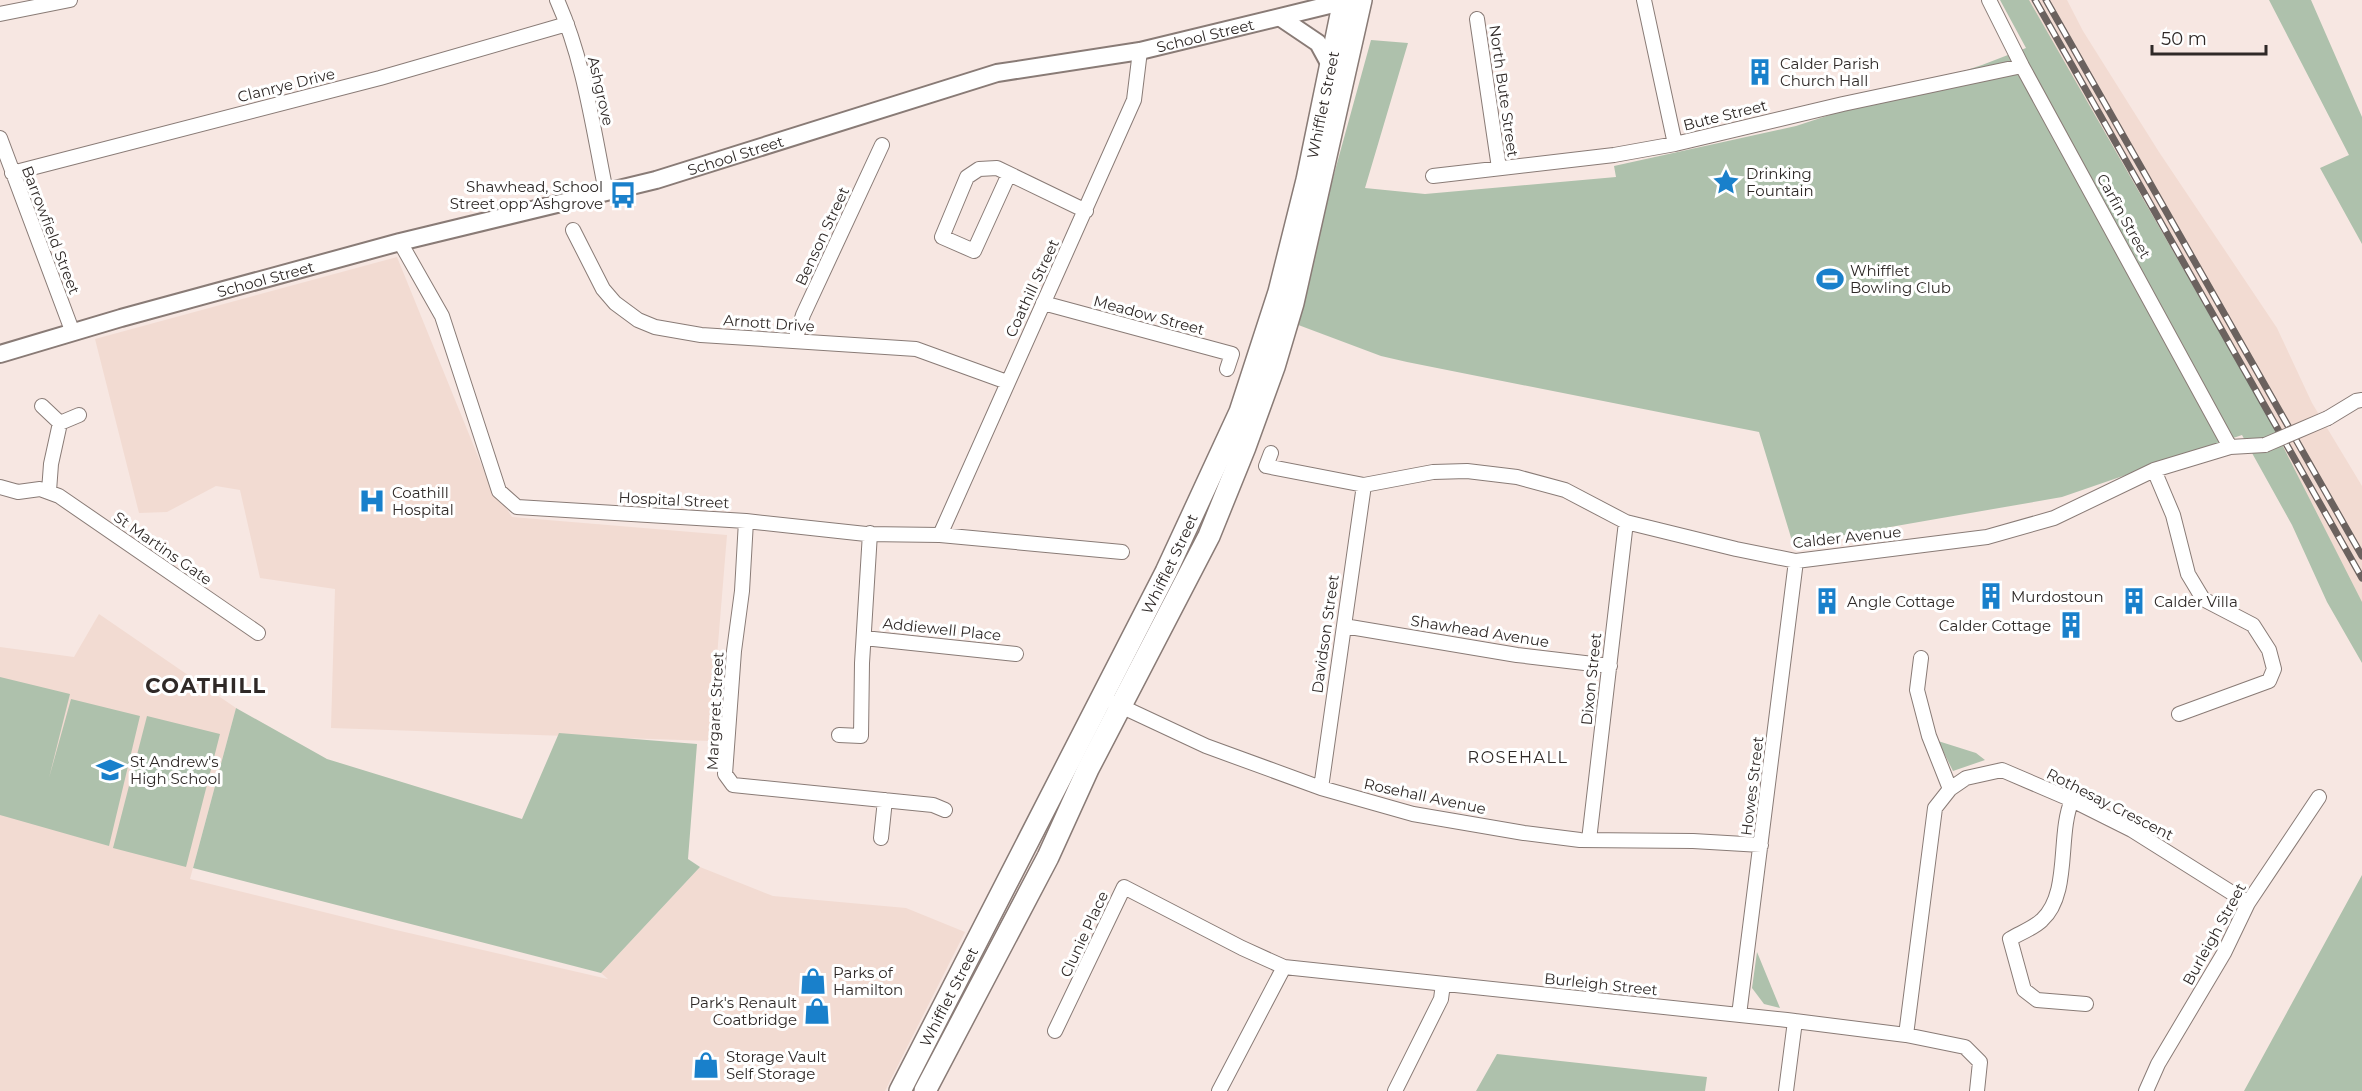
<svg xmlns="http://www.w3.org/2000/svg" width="2362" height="1091" font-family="Montserrat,sans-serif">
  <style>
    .built { fill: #f2dbd2 }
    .green { fill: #aec1ac }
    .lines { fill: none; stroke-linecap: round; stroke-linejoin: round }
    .minor-casing { stroke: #897b76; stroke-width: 16 }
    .tertiary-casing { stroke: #897b76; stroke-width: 20 }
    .primary-casing { stroke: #897b76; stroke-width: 24 }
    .minor { stroke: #fff; stroke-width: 14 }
    .tertiary { stroke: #fff; stroke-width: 16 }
    .primary { stroke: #fff; stroke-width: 21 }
    .rail-casing { stroke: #6b625f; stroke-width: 7 }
    .rail { stroke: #fff; stroke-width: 4.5; stroke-dasharray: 14; stroke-linecap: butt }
    .minor-bridge-casing { stroke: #897b76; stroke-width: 16; stroke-linecap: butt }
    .minor-bridge { stroke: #fff; stroke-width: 14 }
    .labels { text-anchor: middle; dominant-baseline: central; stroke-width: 6; stroke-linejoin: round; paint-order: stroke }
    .street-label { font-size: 15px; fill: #2f2927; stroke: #fff }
    .poi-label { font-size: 15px; fill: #2f2927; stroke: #fff; text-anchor: start }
    .neighbourhood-label { font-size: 16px; letter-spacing: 1.5px; fill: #2f2927; stroke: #fff }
    .district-label { font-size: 21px; font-weight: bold; letter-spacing: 1.5px; fill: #2f2927; stroke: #fff }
  </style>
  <rect width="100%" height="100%" fill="#f7e7e2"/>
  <!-- built -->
  <path class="built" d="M2027,0H2067L2083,31L2159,152L2277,328L2312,403L2362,486V607Z
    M397,257L486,476L512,517L727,535L710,741L331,728L335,589L260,578L240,490L216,486L167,512L139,513L95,339Z
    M99,614L236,708L190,879L396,930L608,979L601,973L700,867L773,896L906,908L965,932L885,1091H0V647L74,657Z"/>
  <!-- green -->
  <path class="green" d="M2000,0H2029L2267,415L2362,602V663L2327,602L2292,525L2242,435L2062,497L1793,544L1759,432L1407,362L1381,356L1293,323L1371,40L1408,43L1365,188L1425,194L1616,177L1614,166L1796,126L1982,65L2026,48Z
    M2269,0H2311L2362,117V244L2320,168L2349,155Z
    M0,677L70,694L49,778L71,699L140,716L109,846L0,815Z
    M236,708L327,759L522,819L559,733L697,744L688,859L700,867L601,973L193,868Z
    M147,716L220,734L186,867L113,848Z
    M1938,741L1976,753L1985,760L1953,771Z
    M2362,875V1091H2244Z
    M1757,952L1780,1008L1764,1004L1752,988Z
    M1497,1054L1707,1077L1705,1091H1476Z"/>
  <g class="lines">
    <defs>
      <path id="minor" d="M557,0C584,60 593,128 606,192
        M1644,0L1675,144
        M1989,0L2022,66L2230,447
        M0,14L70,0
        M1477,19L1499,168
        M0,138L73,333
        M12,173L380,78L567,24
        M1009,174L974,251L942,237L967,177L979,169L997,168L1086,211
        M1433,176L1614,155L1675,144L1843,104L2022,66
        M573,230L603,289L615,303L638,320L655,327L701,335L916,349L1007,382
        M400,242L442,316L499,491L517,507L746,521L866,534L940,535L1122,552
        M1043,303L1232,354L1227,369
        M795,341L803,315L882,145
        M42,406L60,423
        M2328,418L2356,401L2362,400
        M1271,453L1266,466L1364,485L1433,472L1467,471L1517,477L1565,490L1626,522L1736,549L1796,561L1987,537L2054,518L2154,470L2230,447L2265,445
        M2154,470L2173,515L2188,574L2203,599L2253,625L2269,650L2274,669L2269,681L2179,714
        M0,487L18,492L40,489L59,496L258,633
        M49,491L51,464L60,423L79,415
        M746,521L742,591L734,651L725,774L733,785L933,805L945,810
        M940,535L1134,100L1140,51
        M1344,626L1517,655L1610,666
        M864,638L1016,654
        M1921,658L1917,690L1929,736L1950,789
        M1114,703L1206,746L1321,788L1413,814L1524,833L1580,840L1693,841L1761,845
        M839,735L861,736L862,663L870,533
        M1321,788L1364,485
        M2072,800C2057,835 2071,893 2042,920C2034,928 2020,933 2010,939L2024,990L2037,1000L2086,1004
        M881,838L885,800
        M1589,840L1626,522
        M1739,1015L1796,561
        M1055,1031L1124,887L1242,948L1284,967L1787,1020L1906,1035L1965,1047L1980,1062L1977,1091
        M1906,1035L1935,808L1950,789L1966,778L2002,770L2072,800L2132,830L2248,903
        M1219,1091L1284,967
        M1395,1091L1441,999L1443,984
        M1786,1091L1795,1021
        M2146,1091L2158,1064L2224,953L2248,903L2319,797"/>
      <g id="tertiary">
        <path d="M1281,18L1318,43L1330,65"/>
        <path id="s1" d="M0,354L121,318L400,242L656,180L997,73L1140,51L1350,0"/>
      </g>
      <g id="primary">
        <path id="s2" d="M900,1091L1166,572L1240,412L1279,292L1307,180L1344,0"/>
        <path d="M925,1091L1048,857L1088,769L1209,536L1245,447L1274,367L1293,303L1361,0"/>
      </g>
    </defs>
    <!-- minor casing -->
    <use href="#minor" class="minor-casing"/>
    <!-- tertiary casing -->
    <use href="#tertiary" class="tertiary-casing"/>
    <!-- primary casing -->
    <use href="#primary" class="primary-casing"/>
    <!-- minor -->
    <use href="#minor" class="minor"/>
    <!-- tertiary -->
    <use href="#tertiary" class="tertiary"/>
    <!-- primary -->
    <use href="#primary" class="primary"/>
    <defs>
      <path id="rail" d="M2035,0L2362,578
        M2046,0L2362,556"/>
    </defs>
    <!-- rail casing -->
    <use href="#rail" class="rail-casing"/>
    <!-- rail -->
    <use href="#rail" class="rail"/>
    <defs>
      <path id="minor-bridge" d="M2265,445L2328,418"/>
    </defs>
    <!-- minor-bridge casing -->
    <use href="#minor-bridge" class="minor-bridge-casing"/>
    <!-- minor-bridge -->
    <use href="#minor-bridge" class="minor-bridge"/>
  </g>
  <!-- icons -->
  <defs>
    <symbol id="building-bare" viewBox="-9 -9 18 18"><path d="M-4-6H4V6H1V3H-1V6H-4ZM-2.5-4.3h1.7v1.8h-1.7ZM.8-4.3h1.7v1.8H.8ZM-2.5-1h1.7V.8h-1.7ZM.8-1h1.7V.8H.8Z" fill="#1980cb" stroke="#fff" stroke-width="2.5" paint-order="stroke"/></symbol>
    <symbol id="sight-bare" viewBox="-9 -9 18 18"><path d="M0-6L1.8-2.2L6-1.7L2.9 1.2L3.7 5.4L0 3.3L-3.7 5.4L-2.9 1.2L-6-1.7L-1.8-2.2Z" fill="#1980cb" stroke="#fff" stroke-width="2.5" paint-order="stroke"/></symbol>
    <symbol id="bus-bare" viewBox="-9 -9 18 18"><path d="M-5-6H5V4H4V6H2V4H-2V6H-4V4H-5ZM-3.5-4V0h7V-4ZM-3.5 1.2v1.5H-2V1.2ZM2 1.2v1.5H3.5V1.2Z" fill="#1980cb" stroke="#fff" stroke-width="2.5" paint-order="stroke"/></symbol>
    <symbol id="stadium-bare" viewBox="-9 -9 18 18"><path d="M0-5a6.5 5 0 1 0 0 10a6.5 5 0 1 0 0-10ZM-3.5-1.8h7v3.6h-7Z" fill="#1980cb" stroke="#fff" stroke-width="2.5" paint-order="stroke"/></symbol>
    <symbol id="hospital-bare" viewBox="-9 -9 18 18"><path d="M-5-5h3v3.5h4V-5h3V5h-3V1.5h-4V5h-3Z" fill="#1980cb" stroke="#fff" stroke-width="2.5" paint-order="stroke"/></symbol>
    <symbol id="school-bare" viewBox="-9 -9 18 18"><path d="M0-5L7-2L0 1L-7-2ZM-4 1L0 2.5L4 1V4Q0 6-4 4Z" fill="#1980cb" stroke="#fff" stroke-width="2.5" paint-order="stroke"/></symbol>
    <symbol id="shop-bare" viewBox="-9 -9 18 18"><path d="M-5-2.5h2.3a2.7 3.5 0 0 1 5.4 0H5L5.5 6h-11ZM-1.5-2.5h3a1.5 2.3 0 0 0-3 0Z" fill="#1980cb" stroke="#fff" stroke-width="2.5" paint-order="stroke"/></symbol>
  </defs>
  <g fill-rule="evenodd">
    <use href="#building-bare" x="1741" y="53" width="38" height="38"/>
    <use href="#sight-bare" x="1707" y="163" width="38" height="38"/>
    <use href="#bus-bare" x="604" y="176" width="38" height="38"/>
    <use href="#stadium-bare" x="1811" y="260" width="38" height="38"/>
    <use href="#hospital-bare" x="353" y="482" width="38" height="38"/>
    <use href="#building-bare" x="1972" y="577" width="38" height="38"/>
    <use href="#building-bare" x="1808" y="582" width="38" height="38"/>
    <use href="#building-bare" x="2115" y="582" width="38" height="38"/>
    <use href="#building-bare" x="2052" y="606" width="38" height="38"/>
    <use href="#school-bare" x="91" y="751" width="38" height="38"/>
    <use href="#shop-bare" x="794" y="962" width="38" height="38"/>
    <use href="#shop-bare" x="798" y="992" width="38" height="38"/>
    <use href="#shop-bare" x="687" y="1046" width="38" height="38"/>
  </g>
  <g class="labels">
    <!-- street labels -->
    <g class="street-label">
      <text stroke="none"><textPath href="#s1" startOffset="1248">School Street</textPath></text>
      <text transform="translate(286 85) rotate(-14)">Clanrye Drive</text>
      <text transform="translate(601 91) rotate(77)">Ashgrove</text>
      <text transform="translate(1504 91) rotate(82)">North Bute Street</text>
      <text stroke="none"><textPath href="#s2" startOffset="1078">Whifflet Street</textPath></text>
      <text transform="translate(1725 115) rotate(-14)">Bute Street</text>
      <text stroke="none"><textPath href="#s1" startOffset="762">School Street</textPath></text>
      <text transform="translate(2124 216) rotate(61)">Carfin Street</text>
      <text transform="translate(51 230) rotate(69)">Barrowfield Street</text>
      <text transform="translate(822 236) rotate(-65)">Benson Street</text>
      <text stroke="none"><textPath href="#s1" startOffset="276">School Street</textPath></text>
      <text transform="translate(1032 288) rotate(-65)">Coathill Street</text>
      <text transform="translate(1149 315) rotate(15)">Meadow Street</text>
      <text transform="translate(769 323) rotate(4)">Arnott Drive</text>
      <text transform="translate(674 500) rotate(3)">Hospital Street</text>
      <text transform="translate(1847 537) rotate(-6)">Calder Avenue</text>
      <text transform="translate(163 548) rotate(35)">St Martins Gate</text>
      <text stroke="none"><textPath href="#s2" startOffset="592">Whifflet Street</textPath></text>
      <text transform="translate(942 629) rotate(6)">Addiewell Place</text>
      <text transform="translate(1480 631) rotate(9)">Shawhead Avenue</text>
      <text transform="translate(1325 634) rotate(-82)">Davidson Street</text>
      <text transform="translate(1591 679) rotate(-84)">Dixon Street</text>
      <text transform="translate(715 711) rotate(-87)">Margaret Street</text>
      <text transform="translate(1752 786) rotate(-83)">Howes Street</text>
      <text transform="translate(1425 796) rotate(12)">Rosehall Avenue</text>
      <text transform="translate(2110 804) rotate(27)">Rothesay Crescent</text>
      <text transform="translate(1084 934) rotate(-65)">Clunie Place</text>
      <text transform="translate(2214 934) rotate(-61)">Burleigh Street</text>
      <text transform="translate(1601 984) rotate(6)">Burleigh Street</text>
      <text stroke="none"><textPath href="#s2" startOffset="106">Whifflet Street</textPath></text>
    </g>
    <!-- poi labels -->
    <g class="poi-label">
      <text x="1780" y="63">Calder Parish<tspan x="1780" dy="17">Church Hall</tspan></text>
      <text x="1746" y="173">Drinking<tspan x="1746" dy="17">Fountain</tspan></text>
      <text x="603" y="186" text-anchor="end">Shawhead, School<tspan x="603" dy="17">Street opp Ashgrove</tspan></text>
      <text x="1850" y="270">Whifflet<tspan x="1850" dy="17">Bowling Club</tspan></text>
      <text x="392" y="492">Coathill<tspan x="392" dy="17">Hospital</tspan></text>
      <text x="2011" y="596">Murdostoun</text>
      <text x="1847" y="601">Angle Cottage</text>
      <text x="2154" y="601">Calder Villa</text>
      <text x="2051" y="625" text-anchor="end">Calder Cottage</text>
      <text x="130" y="761">St Andrew's<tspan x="130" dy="17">High School</tspan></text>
      <text x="833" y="972">Parks of<tspan x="833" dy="17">Hamilton</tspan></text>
      <text x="797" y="1002" text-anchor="end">Park's Renault<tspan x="797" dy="17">Coatbridge</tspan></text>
      <text x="726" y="1056">Storage Vault<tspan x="726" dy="17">Self Storage</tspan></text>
    </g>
    <!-- neighbourhood labels -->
    <g class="neighbourhood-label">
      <text x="1518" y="757">ROSEHALL</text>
    </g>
    <!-- district labels -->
    <g class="district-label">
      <text x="206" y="685">COATHILL</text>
    </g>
  </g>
  <!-- scale -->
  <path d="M2152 45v9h114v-9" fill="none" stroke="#2f2927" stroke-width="3"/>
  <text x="2161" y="45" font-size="18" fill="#2f2927" stroke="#ffffff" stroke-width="4.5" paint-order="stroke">50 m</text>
</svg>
